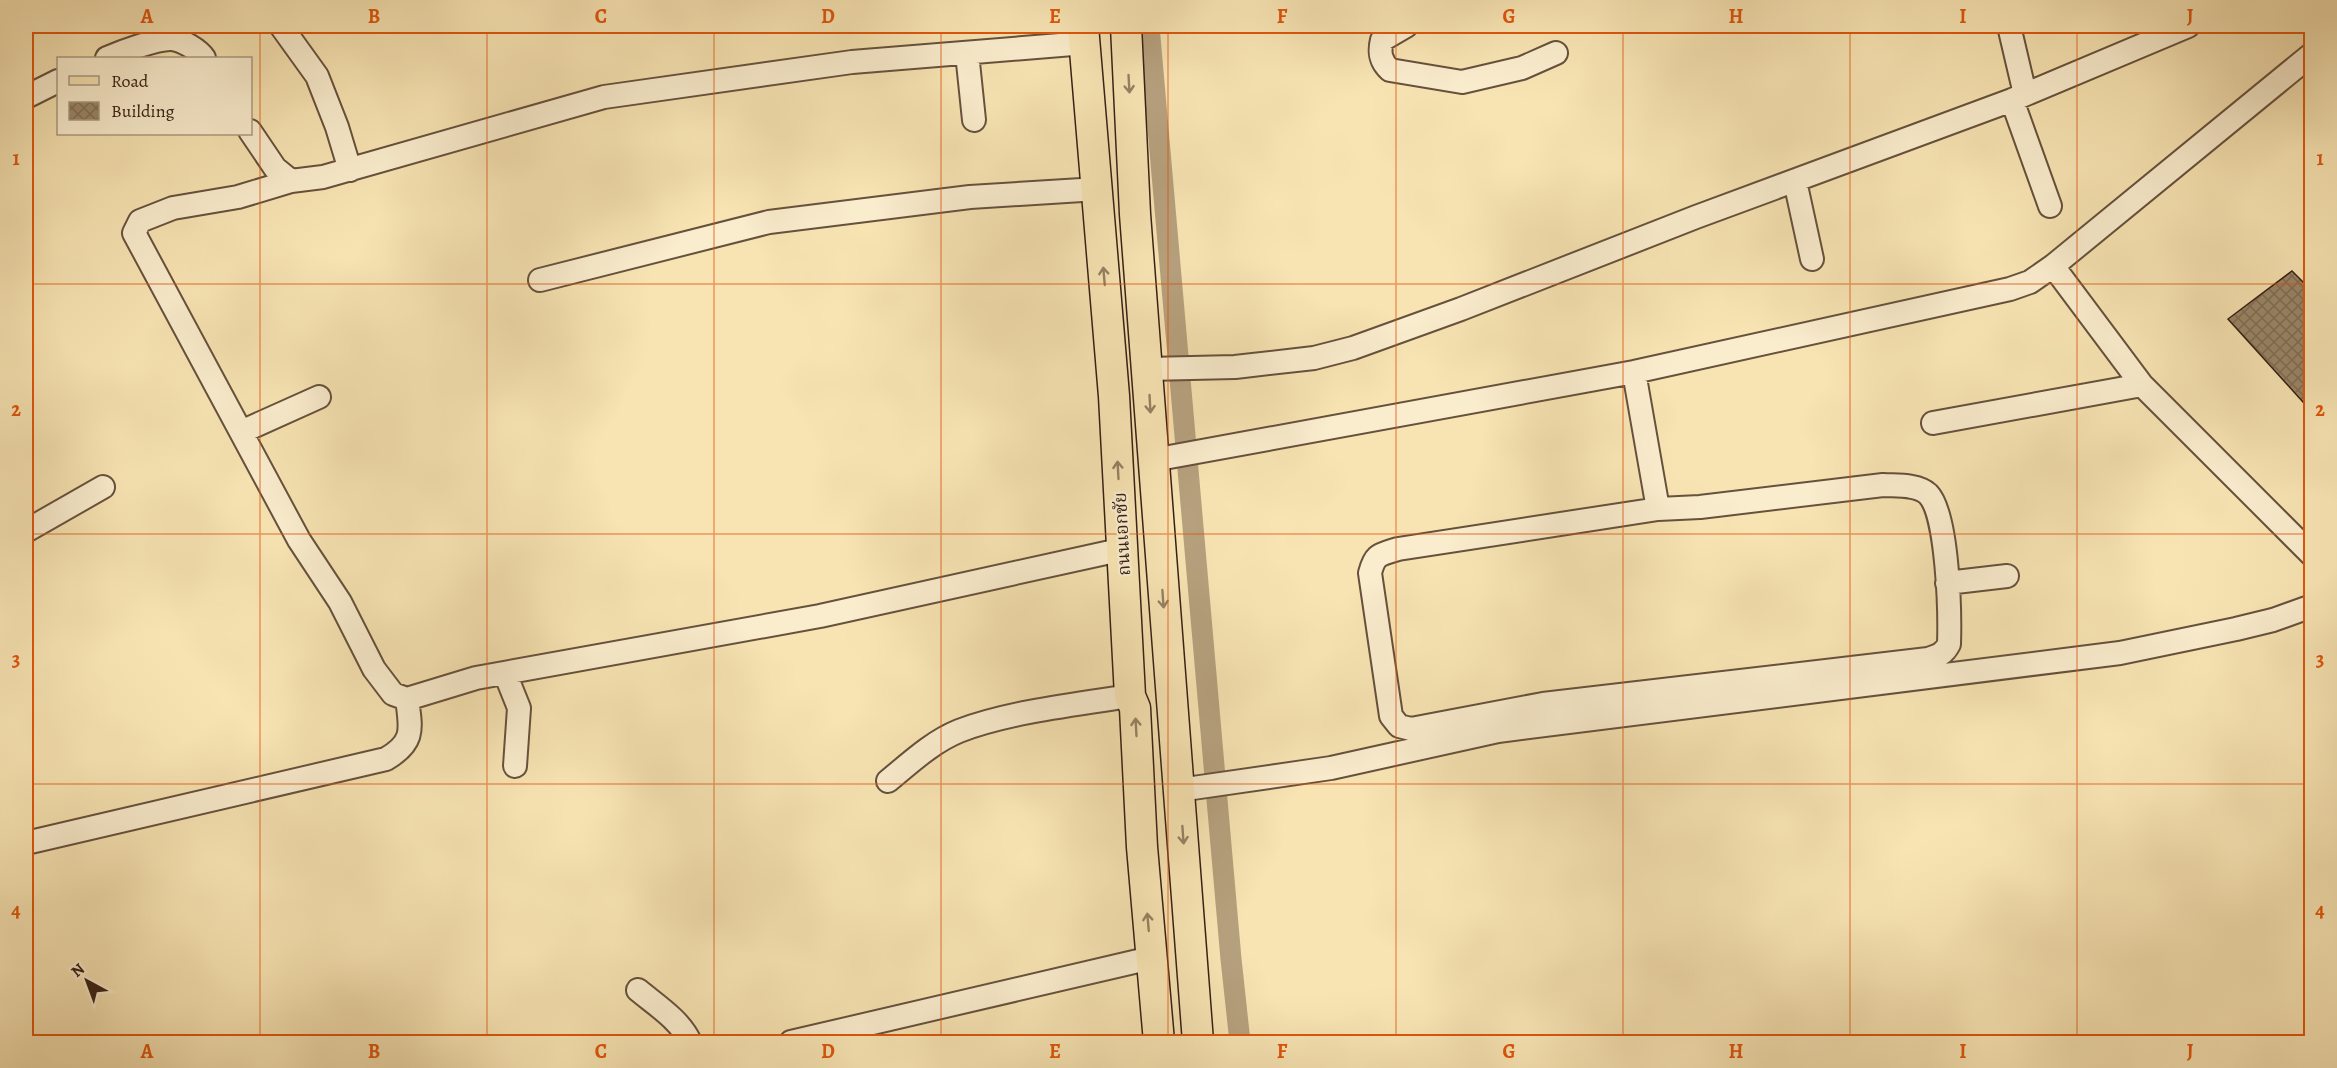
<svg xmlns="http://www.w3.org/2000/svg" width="2337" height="1068" font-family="Alegreya,'Noto Serif Thai',serif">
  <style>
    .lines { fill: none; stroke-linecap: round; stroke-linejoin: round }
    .canal { stroke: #b6a17e; stroke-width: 21 }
    .building { fill: url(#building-cross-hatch); stroke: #352016; stroke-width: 1.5 }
    .minor-casing { stroke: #66513d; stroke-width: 26 }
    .major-casing { stroke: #352016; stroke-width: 33 }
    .minor { stroke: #faedce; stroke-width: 22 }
    .major { stroke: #f8e4b3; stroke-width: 30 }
    .oneway { stroke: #968264 }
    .grid { fill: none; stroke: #df560c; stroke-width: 1.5; stroke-opacity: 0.55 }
    .labels { text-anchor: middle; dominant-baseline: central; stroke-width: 4.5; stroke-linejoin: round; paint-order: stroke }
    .street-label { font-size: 18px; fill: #352016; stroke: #faedce }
    .neatline { fill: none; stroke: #df560c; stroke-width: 2 }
    .grid-label { font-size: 20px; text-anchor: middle; font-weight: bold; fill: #df560c }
  </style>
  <defs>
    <pattern id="building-cross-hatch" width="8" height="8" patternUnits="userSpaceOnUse" patternTransform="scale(1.5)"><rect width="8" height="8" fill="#9a8668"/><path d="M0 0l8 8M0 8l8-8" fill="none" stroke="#7e6d55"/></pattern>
  </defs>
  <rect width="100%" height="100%" fill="#f8e4b3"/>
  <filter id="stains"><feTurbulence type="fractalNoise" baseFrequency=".00333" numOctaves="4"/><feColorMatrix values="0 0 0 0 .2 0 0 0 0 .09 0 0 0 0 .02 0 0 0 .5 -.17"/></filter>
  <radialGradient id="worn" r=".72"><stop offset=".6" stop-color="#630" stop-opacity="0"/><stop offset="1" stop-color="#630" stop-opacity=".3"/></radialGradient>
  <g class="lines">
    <!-- canal -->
    <path class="canal" d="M1149,26L1231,959L1240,1042"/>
  </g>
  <!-- building -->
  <path class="building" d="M2292,271L2312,291V412L2228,319Z"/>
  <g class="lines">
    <defs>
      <path id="minor" d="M281,26L317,76L337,127L350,170
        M1406,26L1382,40C1379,52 1380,61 1390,70L1462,82L1522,68L1556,53
        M2009,26L2025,94
        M1085,43L852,62L604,97L323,177L291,181L238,197L173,208L140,221L134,233L299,540L340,602L374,669L393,694L407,699L476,678L820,616L1124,549
        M967,53L974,120
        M107,58C121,52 158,38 172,39C182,40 199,50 204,58
        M26,97L58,81
        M2012,100L2050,206
        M250,131L275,168L291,181
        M1795,181L1812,259
        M2053,266L2142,385L2312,555
        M540,280L769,222L970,197L1098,189
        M1148,369L1235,367L1314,358L1353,348L1461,309L1696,217L2012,100L2188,26
        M1634,372L1658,509L1700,507L1883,485C1896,486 1917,484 1928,494C1948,514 1950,614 1949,644C1944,654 1938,656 1928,659L1543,704L1411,729L1399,726L1391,716L1370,573C1375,554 1379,555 1398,549L1658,509
        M1933,423L2142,385
        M241,432L319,397
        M1153,460L1634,372L2010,289L2030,282L2053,266L2312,54
        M26,531L103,487
        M1947,583L2007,576
        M505,673L519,708L515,766
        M888,781C910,763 932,742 959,731C1008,712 1078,704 1130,696
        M1179,790L1331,768L1498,731L2120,653L2236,629L2273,620L2312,606
        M26,843L386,759C415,742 411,729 407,699
        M638,990C656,1005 680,1020 690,1042
        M791,1042L1151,958"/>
      <path id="major" d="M1083,26L1114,396L1130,696L1135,708L1142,847L1159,1042
        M1126,26L1135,214L1198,1042"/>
    </defs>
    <!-- minor casing -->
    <use href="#minor" class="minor-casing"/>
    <!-- major casing -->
    <use href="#major" class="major-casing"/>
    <!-- minor -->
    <use href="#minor" class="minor"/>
    <!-- major -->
    <use href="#major" class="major"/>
  </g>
  <!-- one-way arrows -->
  <defs><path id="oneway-shaft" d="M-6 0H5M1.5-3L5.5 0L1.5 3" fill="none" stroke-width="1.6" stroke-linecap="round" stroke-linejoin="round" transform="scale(1.5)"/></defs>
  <g class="oneway">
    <use href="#oneway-shaft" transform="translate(1129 84) rotate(87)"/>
    <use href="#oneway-shaft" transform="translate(1104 276) rotate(-95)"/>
    <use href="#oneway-shaft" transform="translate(1150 404) rotate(87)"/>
    <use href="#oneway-shaft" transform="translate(1118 470) rotate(-93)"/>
    <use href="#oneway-shaft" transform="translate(1163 599) rotate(86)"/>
    <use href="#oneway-shaft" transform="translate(1136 727) rotate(-93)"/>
    <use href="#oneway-shaft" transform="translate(1183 835) rotate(86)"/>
    <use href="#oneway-shaft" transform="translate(1148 922) rotate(-95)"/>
  </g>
  <!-- grid -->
  <path class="grid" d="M260,26V1042M487,26V1042M714,26V1042M941,26V1042M1168,26V1042M1396,26V1042M1623,26V1042M1850,26V1042M2077,26V1042M26,284H2312M26,534H2312M26,784H2312"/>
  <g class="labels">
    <!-- street labels -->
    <g class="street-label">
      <text transform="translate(1122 534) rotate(-93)">ถนนเอกชัย</text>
    </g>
  </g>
  <!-- margin -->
  <rect width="2337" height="1068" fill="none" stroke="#f8e4b3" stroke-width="66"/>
  <!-- legend -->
  <rect x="57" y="57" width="195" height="78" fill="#faedce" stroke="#ab9b84" stroke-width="1.5"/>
  <rect x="69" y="76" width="30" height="9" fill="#f8e4b3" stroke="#ab9b84" stroke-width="1.5"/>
  <text x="111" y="87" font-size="18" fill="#352016">Road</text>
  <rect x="69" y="102" width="30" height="18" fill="url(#building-cross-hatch)" stroke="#ab9b84" stroke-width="1.5"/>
  <text x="111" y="117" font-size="18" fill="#352016">Building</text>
  <!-- north arrow -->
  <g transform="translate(87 981) rotate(319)" stroke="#faedce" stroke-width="4.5" paint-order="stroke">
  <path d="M0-4.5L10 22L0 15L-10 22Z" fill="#352016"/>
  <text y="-9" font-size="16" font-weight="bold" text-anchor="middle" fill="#352016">N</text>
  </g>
  <rect x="33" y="33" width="2271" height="1002" class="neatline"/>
  <g class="grid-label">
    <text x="147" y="23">A</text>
    <text x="374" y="23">B</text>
    <text x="601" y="23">C</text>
    <text x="828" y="23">D</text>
    <text x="1055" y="23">E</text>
    <text x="1282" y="23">F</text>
    <text x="1509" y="23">G</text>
    <text x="1736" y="23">H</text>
    <text x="1963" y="23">I</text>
    <text x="2190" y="23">J</text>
    <text x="16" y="165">1</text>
    <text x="2320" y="165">1</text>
    <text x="16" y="416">2</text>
    <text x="2320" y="416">2</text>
    <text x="16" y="666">3</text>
    <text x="2320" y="666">3</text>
    <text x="16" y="917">4</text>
    <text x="2320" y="917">4</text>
    <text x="147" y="1058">A</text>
    <text x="374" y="1058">B</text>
    <text x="601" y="1058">C</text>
    <text x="828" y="1058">D</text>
    <text x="1055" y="1058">E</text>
    <text x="1282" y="1058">F</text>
    <text x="1509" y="1058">G</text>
    <text x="1736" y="1058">H</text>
    <text x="1963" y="1058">I</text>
    <text x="2190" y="1058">J</text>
  </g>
  <rect width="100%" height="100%" filter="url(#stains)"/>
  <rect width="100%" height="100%" fill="url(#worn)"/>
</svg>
